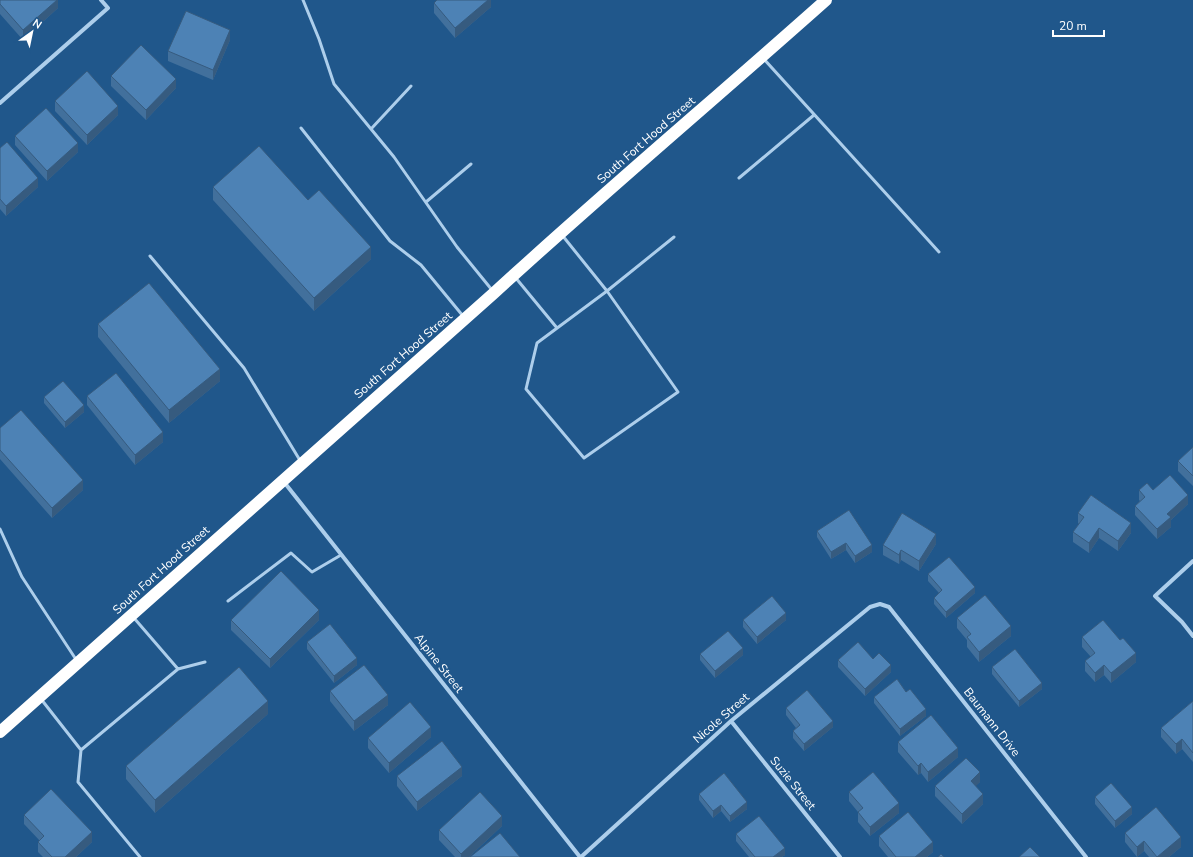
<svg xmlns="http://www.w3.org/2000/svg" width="1193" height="857" font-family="'Nunito Sans',sans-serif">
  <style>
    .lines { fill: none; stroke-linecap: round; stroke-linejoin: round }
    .lane { stroke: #adceeb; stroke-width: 3 }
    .street { stroke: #adceeb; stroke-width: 4 }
    .highway { stroke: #fff; stroke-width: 12 }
    .wall { fill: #42709c }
    .shaded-wall { fill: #365b7f }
    .building { fill: #4d82b5; stroke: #365b7f }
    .labels { text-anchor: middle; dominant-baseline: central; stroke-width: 3; stroke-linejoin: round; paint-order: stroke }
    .street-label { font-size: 12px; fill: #fff; stroke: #20578b }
  </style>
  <rect width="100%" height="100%" fill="#20578b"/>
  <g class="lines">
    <!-- lane -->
    <path class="lane" d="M303,0L319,39L334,84L394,157L457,247L492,290
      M763,58L939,252
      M301,128L390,241L421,265L463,316
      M371,129L411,86
      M739,178L814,115
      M426,202L471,164
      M562,235L607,291L674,237
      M150,256L244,368L301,462
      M515,277L557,328
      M607,291L678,392L584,458L526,389L537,343Z
      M0,529L22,577L77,661
      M228,601L291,553L312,572L341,555
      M178,669L205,662
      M41,699L81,750L178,669L134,618
      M81,750L78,782L140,857"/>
    <!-- street -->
    <path class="street" d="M0,103L108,8L101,0
      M284,482L580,857
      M1193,561L1155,596L1182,622L1193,636
      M731,721L840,857
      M581,857L731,721L870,607L880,604L889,607L1086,857"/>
    <!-- highway -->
    <path class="highway" d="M0,732L494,293C603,193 716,98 826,0"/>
  </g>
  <!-- wall -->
  <path class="wall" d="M0,0H58V8L23,40L0,14Z
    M491,0V7L455,38L434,13V3Z
    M230,40L213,80L168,61V51Z
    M111,76L176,88L146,120L111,86Z
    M55,101L118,115L87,145L55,111Z
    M15,136L78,152L47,181L15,145Z
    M0,148L38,187L6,216L0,209Z
    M213,187L308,200L371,259L314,311L213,200Z
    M98,324L220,381L169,423L98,337Z
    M87,396L163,442L135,465L87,405Z
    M44,397L84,412L65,428L44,403Z
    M0,428L83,490L52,518L0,459Z
    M1193,447V486L1178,471V461Z
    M1139,490H1153L1188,504L1171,520V527L1157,539L1135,515V506L1140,501L1139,500Z
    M1078,513L1131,533L1118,551L1099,538L1089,553L1073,542V532L1079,524L1078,523Z
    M817,531L872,552L855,563L846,550L831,559L817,537Z
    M936,544L919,571L901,560L899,564L883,555V545Z
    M928,574L975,593L946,618L934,604V598L939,593L928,581Z
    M957,618L1011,636L979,662L967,647V640L957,628Z
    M231,620H319L270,668L231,630Z
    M743,620H786L757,644L743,627Z
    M1082,637L1136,662L1111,683L1104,675L1095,682L1085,671V661L1091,657L1082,647Z
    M307,642L357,665L334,683L307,649Z
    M700,654L743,655L715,678L700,660Z
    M873,659L891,672L865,696L838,667V660Z
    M992,667L1042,689L1019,707L992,674Z
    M330,691L388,705L354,731L330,701Z
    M906,692L926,716L900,736L874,703V697Z
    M1193,701V762L1182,749L1176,754L1161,737V728Z
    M786,708L833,727L804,751L793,738V731L796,728L786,715Z
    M268,714L155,813L126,779V766Z
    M431,737L389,773L368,748V738Z
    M898,742L958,757L928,782L921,773L918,775L898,752Z
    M397,776H462L417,811L397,786Z
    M980,782L975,786L983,804L962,824L935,796V786Z
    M849,792L899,813L870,836L858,822V812L849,801Z
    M699,794L747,809L730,822L721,811L713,818L699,800Z
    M1095,797L1132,814L1115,828L1095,804Z
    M24,815L92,842L76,857H43L38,852V842L40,841L24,824Z
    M502,826L469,857H455L439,840V830Z
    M1125,833L1181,847L1169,857H1149L1144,851L1137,857L1125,842Z
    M736,834L785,855L782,857H749L736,841Z
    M879,836L933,852L927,857H888L879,846Z"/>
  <!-- shaded-wall -->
  <path class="shaded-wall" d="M57,0H58V8L23,40V30Z
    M488,0H491V7L455,38V28Z
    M230,30V40L213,80V70Z
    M176,79V88L146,120V110Z
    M118,106V115L87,145V135Z
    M78,143V152L47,181V171Z
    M38,178V187L6,216V206Z
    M371,247V259L314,311V298Z
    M220,369V381L169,423V410Z
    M84,405V412L65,428V422Z
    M163,432V442L135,465V455Z
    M83,480V490L52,518V508Z
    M1188,495V504L1171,520V527L1157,539V529L1167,514Z
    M1131,523V533L1118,551V541Z
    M1099,528V538L1089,553V543Z
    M936,534V544L919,571V561Z
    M846,543V550L831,559V552Z
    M872,545V552L855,563V556Z
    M901,550V560L899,564V555Z
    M975,587V593L946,618V612Z
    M319,610V620L270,668V659Z
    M786,613V620L757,644V637Z
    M1011,626V636L979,662V652Z
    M743,648V655L715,678V671Z
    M1136,653V662L1111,683V673Z
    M357,658V665L334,683V676Z
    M891,665V672L865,696V689Z
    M1104,665V675L1095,682V673Z
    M1042,683V689L1019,707V701Z
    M388,695V705L354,731V721Z
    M268,701V714L155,813V800Z
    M926,709V716L900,736V729Z
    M833,721V727L804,751V744Z
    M431,727V737L389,773V763Z
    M1182,739V749L1176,754V744Z
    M958,748V757L928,782V772Z
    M921,763V773L918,775V766Z
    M462,767V776L417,811V802Z
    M980,772V782L971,791V781Z
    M983,794V804L962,824V814Z
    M747,802V809L730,822V816Z
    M899,803V813L870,836V827Z
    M721,805V811L713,818V811Z
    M1132,807V814L1115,828V821Z
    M502,816V826L469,857H461V854Z
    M92,832V842L76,857H65Z
    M1181,837V847L1169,857H1157Z
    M1144,841V851L1137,857V847Z
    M933,842V852L927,857H915Z
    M785,848V855L782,857H773Z"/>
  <!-- building -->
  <path class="building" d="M0,0H57L23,30L0,4Z
    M437,0H488L455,28L434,3Z
    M186,11L230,30L213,70L168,51Z
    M141,45L176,79L146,110L111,76Z
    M87,71L118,106L87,135L55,101Z
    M46,108L78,143L47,171L15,136Z
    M7,142L38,178L6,206L0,199V148Z
    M259,146L308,200L319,190L371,247L314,298L213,187Z
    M149,283L220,369L169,410L98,324Z
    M116,373L163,432L135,455L87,396Z
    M63,381L84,405L65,422L44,397Z
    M21,410L83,480L52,508L0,450V428Z
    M1193,447V476L1178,461Z
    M1170,475L1188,495L1167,514L1171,517L1157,529L1135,506L1145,497L1139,490L1147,483L1153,490Z
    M1091,495L1131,523L1118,541L1099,528L1089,543L1073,532L1084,517L1078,513Z
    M849,510L872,545L855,556L846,543L831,552L817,531Z
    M902,513L936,534L919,561L901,550L899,555L883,545Z
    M949,557L975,587L946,612L934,598L942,590L928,574Z
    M281,571L319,610L270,659L231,620Z
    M985,595L1011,626L979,652L967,637L971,634L957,618Z
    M772,596L786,613L757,637L743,620Z
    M1103,620L1120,640L1123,638L1136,653L1111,673L1104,665L1095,673L1085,661L1095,653L1082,637Z
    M330,624L357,658L334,676L307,642Z
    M728,631L743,648L715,671L700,654Z
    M858,642L873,659L879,653L891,665L865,689L838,660Z
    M1015,649L1042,683L1019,701L992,667Z
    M364,665L388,695L354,721L330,691Z
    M239,667L268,701L155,800L126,766Z
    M897,679L906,692L910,689L926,709L900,729L874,697Z
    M807,690L833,721L804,744L793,731L800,725L786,708Z
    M1193,701V753L1182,739L1176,744L1161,728Z
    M410,702L431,727L389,763L368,738Z
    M931,715L958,748L928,772L921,763L918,766L898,742Z
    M442,741L462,767L417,802L397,776Z
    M966,758L980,772L971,781L983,794L962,814L935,786Z
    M873,772L899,803L870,827L858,812L863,808L849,792Z
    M724,773L747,802L730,816L721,805L713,811L699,794Z
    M1111,783L1132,807L1115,821L1095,797Z
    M51,789L92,832L65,857H52L38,842L44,836L24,815Z
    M480,792L502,816L461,854L439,830Z
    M1156,807L1181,837L1157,857L1144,841L1137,847L1125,833Z
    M908,812L933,842L915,857H896L879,836Z
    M759,816L785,848L773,857H755L736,834Z
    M500,833L520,857H470Z
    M1030,847L1040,857H1019Z
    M941,854L944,857H938Z"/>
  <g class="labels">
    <!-- street labels -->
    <g class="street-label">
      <text transform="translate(646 140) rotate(-41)">South Fort Hood Street</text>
      <text transform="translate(403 355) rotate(-41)">South Fort Hood Street</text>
      <text transform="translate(161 570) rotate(-42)">South Fort Hood Street</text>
      <text transform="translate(439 663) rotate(52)">Alpine Street</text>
      <text transform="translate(721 718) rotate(-41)">Nicole Street</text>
      <text transform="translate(992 722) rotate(52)">Baumann Drive</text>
      <text transform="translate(793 783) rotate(51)">Suzie Street</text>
    </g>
  </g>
  <!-- north arrow -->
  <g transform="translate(32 32) rotate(33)" stroke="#20578b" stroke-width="3" paint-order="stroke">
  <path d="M0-3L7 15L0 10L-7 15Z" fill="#ffffff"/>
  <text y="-6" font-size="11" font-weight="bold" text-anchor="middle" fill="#ffffff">N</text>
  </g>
  <!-- scale -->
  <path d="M1053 30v6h51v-6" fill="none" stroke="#ffffff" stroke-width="2"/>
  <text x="1059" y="30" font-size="12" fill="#ffffff" stroke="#20578b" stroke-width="3" paint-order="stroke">20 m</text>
</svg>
